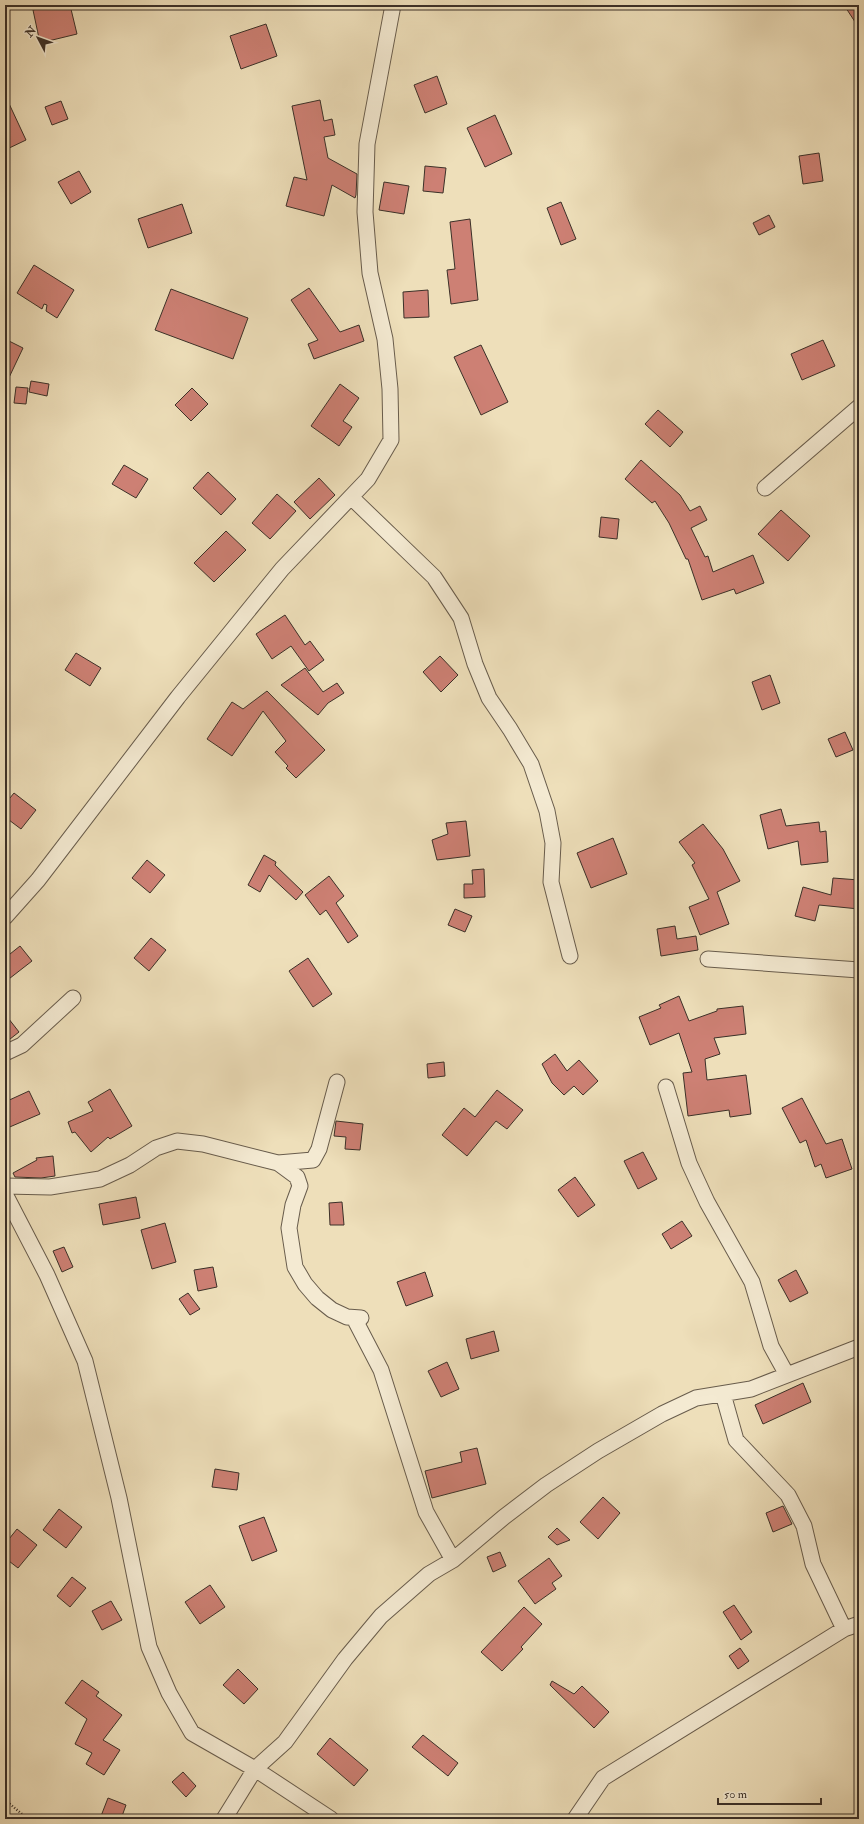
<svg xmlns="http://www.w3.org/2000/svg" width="864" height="1824" font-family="'IM FELL Double Pica',serif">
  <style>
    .building { fill: #cd8074; stroke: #3b3028 }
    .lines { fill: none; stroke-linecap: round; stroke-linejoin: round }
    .street-casing { stroke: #685c4c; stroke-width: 17 }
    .path { stroke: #3b3028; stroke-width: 2.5; stroke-dasharray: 1 2; stroke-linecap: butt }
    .street { stroke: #f4ead2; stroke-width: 15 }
  </style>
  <rect width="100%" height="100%" fill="#eedfba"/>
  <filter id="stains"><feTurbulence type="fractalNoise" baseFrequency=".005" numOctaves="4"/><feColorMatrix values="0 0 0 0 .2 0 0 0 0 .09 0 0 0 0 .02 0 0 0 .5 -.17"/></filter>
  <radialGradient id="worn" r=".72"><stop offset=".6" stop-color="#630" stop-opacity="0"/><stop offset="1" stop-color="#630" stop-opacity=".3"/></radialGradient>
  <!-- building -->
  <path class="building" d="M55,5H70L77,34L40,43L33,10Z
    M844,5H859V28Z
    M266,24L277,56L241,69L230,36Z
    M437,76L447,104L425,113L414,85Z
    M5,95L26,140L5,150Z
    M320,100L324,121L332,119L335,135L324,137L328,158L357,174L356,195L355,198L332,185L324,216L286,206L294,177L307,180L292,106Z
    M61,101L68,119L52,125L45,107Z
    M495,115L512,154L485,167L467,128Z
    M819,153L823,181L803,184L799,156Z
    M425,166L446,168L443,193L423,191Z
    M79,171L91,192L71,204L58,182Z
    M384,182L409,186L404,214L379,210Z
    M561,202L576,239L561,245L547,208Z
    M182,204L192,233L148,248L138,219Z
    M769,215L775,227L759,235L753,223Z
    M470,219L478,300L451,304L447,270L455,269L450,222Z
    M34,265L74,290L57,318L46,311L47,305L44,304L42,309L17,293Z
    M309,288L340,332L359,325L364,341L314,359L308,344L318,340L291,300Z
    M171,289L248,318L233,359L155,330Z
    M428,290L429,317L404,318L403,292Z
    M5,339L23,348L5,386Z
    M823,340L835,366L802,380L791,354Z
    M481,345L508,402L481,415L454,357Z
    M31,381L49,384L47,396L29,392Z
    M340,384L359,398L343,421L352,427L339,446L311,426Z
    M16,387L28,388L26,404L14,403Z
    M192,388L208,404L191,421L175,405Z
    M658,410L683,432L670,447L645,424Z
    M641,460L680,495L690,511L700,506L707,520L691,528L705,557L708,556L713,572L753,555L764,583L736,594L734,589L702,600L688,559H686L669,523L655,501L652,503L625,479Z
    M124,465L148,479L136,498L112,484Z
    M208,472L236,499L221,515L193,488Z
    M319,478L335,495L310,519L294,502Z
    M277,494L296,511L270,539L252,523Z
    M781,510L810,536L788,561L758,534Z
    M601,517L619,519L617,539L599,537Z
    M226,531L246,550L214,582L194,563Z
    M285,615L305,645L310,641L324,660L309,671L291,646L272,659L256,634Z
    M76,653L101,668L90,686L65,670Z
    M440,656L458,675L441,692L423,672Z
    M305,668L323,692L337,683L344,693L328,703L318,715L281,685Z
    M770,675L780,703L762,710L752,682Z
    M267,691L325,750L296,778L286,768L288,766L275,752L286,741L263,711L232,756L207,739L232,702L243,709Z
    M845,732L853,750L836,757L828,739Z
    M14,793L36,810L21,829L5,817V804Z
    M781,809L786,826L819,822L820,832L826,831L828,862L801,865L798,841L768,849L760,815Z
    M466,821L470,856L437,860L432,840L448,834L446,823Z
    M703,824L723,849L740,881L717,892L729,924L700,935L689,907L709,899L692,865L695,863L679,842Z
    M613,838L627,874L591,888L577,853Z
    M264,855L276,862L275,865L303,892L296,900L269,875L260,892L248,885Z
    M147,860L165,875L150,893L132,878Z
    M484,869L485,897L464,898V884H473L472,870Z
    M329,876L344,896L336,903L358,936L348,943L326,910L320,915L305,895Z
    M833,878L859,880V909L819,905L815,921L795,916L803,887L831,895Z
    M455,909L472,916L465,932L448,925Z
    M675,926L677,939L696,936L698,950L661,956L657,929Z
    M151,938L166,950L149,971L134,958Z
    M20,946L32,961L5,982V958Z
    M308,958L332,994L313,1007L289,971Z
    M679,996L689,1021L717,1011V1009L743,1006L746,1034L714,1038L720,1054L705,1059L707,1080L746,1075L751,1114L730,1117L729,1110L688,1116L683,1073L692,1072L679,1033L650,1045L639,1017L661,1008L659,1005Z
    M5,1014L19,1032L5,1043Z
    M555,1054L567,1071L579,1060L598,1081L583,1095L574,1086L564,1095L552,1083L542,1064Z
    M444,1062L445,1076L428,1078L427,1064Z
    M110,1089L132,1126L110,1139L108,1137L91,1152L75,1132L72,1133L68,1122L93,1111L88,1102Z
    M497,1090L523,1110L507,1129L496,1121L467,1156L442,1135L464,1108L475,1117Z
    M29,1091L40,1114L5,1129V1102Z
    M802,1098L826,1144L842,1139L852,1169L826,1178L821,1164L815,1167L806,1140L800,1143L782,1108Z
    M336,1121L363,1124L360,1150L345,1149L346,1137L334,1136Z
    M643,1152L657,1179L638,1189L624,1161Z
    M53,1156L55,1176L41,1178L15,1177L13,1173L37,1160L36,1158Z
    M575,1177L595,1205L578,1217L558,1190Z
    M136,1197L140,1218L103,1225L99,1204Z
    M342,1202L344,1225H330L329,1203Z
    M682,1221L692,1236L671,1249L662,1234Z
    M165,1223L176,1262L152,1269L141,1230Z
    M64,1247L73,1267L62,1272L53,1251Z
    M213,1267L217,1287L198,1291L194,1270Z
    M796,1270L808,1293L790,1302L778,1280Z
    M425,1272L433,1296L406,1306L397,1282Z
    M188,1293L200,1309L190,1315L179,1299Z
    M494,1331L499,1351L471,1359L466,1339Z
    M447,1362L459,1389L441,1397L428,1371Z
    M803,1383L811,1402L763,1424L755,1405Z
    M477,1448L486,1484L432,1498L425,1471L462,1462L460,1452Z
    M215,1469L239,1473L237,1490L212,1487Z
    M603,1497L620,1513L598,1539L580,1522Z
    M783,1506L792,1524L773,1532L766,1513Z
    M59,1509L82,1527L66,1548L43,1530Z
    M264,1517L277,1551L252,1561L239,1526Z
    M557,1528L570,1540L557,1545L548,1537Z
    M17,1529L37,1545L18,1568L5,1558V1544Z
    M500,1552L506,1566L493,1572L487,1557Z
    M549,1558L562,1576L552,1583L556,1589L535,1604L518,1581Z
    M72,1577L86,1588L70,1607L57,1596Z
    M210,1585L225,1607L200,1624L185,1602Z
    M111,1601L122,1620L102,1630L92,1611Z
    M734,1605L752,1632L741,1640L723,1612Z
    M524,1607L542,1624L521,1647L523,1649L502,1671L481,1652Z
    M740,1648L749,1661L738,1669L729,1656Z
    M238,1669L258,1689L244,1704L223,1685Z
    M82,1680L99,1692L96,1696L122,1715L103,1740L120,1750L104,1775L86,1764L92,1753L75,1744L87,1719L65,1703Z
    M552,1681L574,1694L582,1686L609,1712L594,1728L550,1685Z
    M423,1735L458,1763L448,1776L412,1747Z
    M330,1738L368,1770L354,1786L317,1754Z
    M183,1772L196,1786L186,1797L172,1782Z
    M108,1798L126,1805L121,1819H110L101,1816Z"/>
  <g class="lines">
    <defs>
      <path id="street" d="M765,488L859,407
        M351,497L434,577L461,618L475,664L489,698L510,729L531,764L547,811L553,843L551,882L570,956
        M5,917L38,880L178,697L282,569L368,479L391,440L390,389L385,339L370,273L365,212L367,144L393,5
        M708,959L859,970
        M5,1053L22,1045L73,998
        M666,1087L689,1163L707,1202L752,1282L771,1346L787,1375
        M278,1163L313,1160L319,1149L337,1082
        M5,1186L50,1187L100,1179L130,1165L156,1148L177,1141L203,1144L278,1163L297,1177L300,1186L293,1205L289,1228L295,1267L305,1284L317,1298L332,1310L347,1317L361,1318L356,1322L381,1370L426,1512L453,1560
        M5,1194L47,1275L85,1361L119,1498L149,1647L169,1693L192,1733L255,1769L224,1819
        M723,1394L736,1440L788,1495L804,1526L813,1564L844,1629
        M331,1819L255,1769L285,1742L345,1659L381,1616L429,1574L453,1560L504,1517L546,1485L598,1451L662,1414L696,1398L751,1389L859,1347
        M575,1819L603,1778L844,1629L859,1624"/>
    </defs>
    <!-- street casing -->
    <use href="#street" class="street-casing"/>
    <!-- path -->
    <path class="path" d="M5,1800L28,1819"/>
    <!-- street -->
    <use href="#street" class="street"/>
  </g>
  <!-- margin -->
  <rect width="864" height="1824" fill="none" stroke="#eedfba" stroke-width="20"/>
  <rect x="6" y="6" width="852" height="1812" fill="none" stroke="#3b3028" stroke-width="2"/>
  <rect x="10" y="10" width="844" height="1804" fill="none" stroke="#3b3028"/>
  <!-- north arrow -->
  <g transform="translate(38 38) rotate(311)" stroke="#f4ead2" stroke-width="3" paint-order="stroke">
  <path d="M0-3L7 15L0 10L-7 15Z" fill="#3b3028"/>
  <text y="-6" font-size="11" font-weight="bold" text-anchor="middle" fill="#3b3028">N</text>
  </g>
  <!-- scale -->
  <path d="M718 1798v6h103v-6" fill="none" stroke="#3b3028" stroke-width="2"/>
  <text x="724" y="1798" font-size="12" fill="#3b3028" stroke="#f4ead2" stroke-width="3" paint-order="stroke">50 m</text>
  <rect width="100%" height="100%" filter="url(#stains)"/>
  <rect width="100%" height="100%" fill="url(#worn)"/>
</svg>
